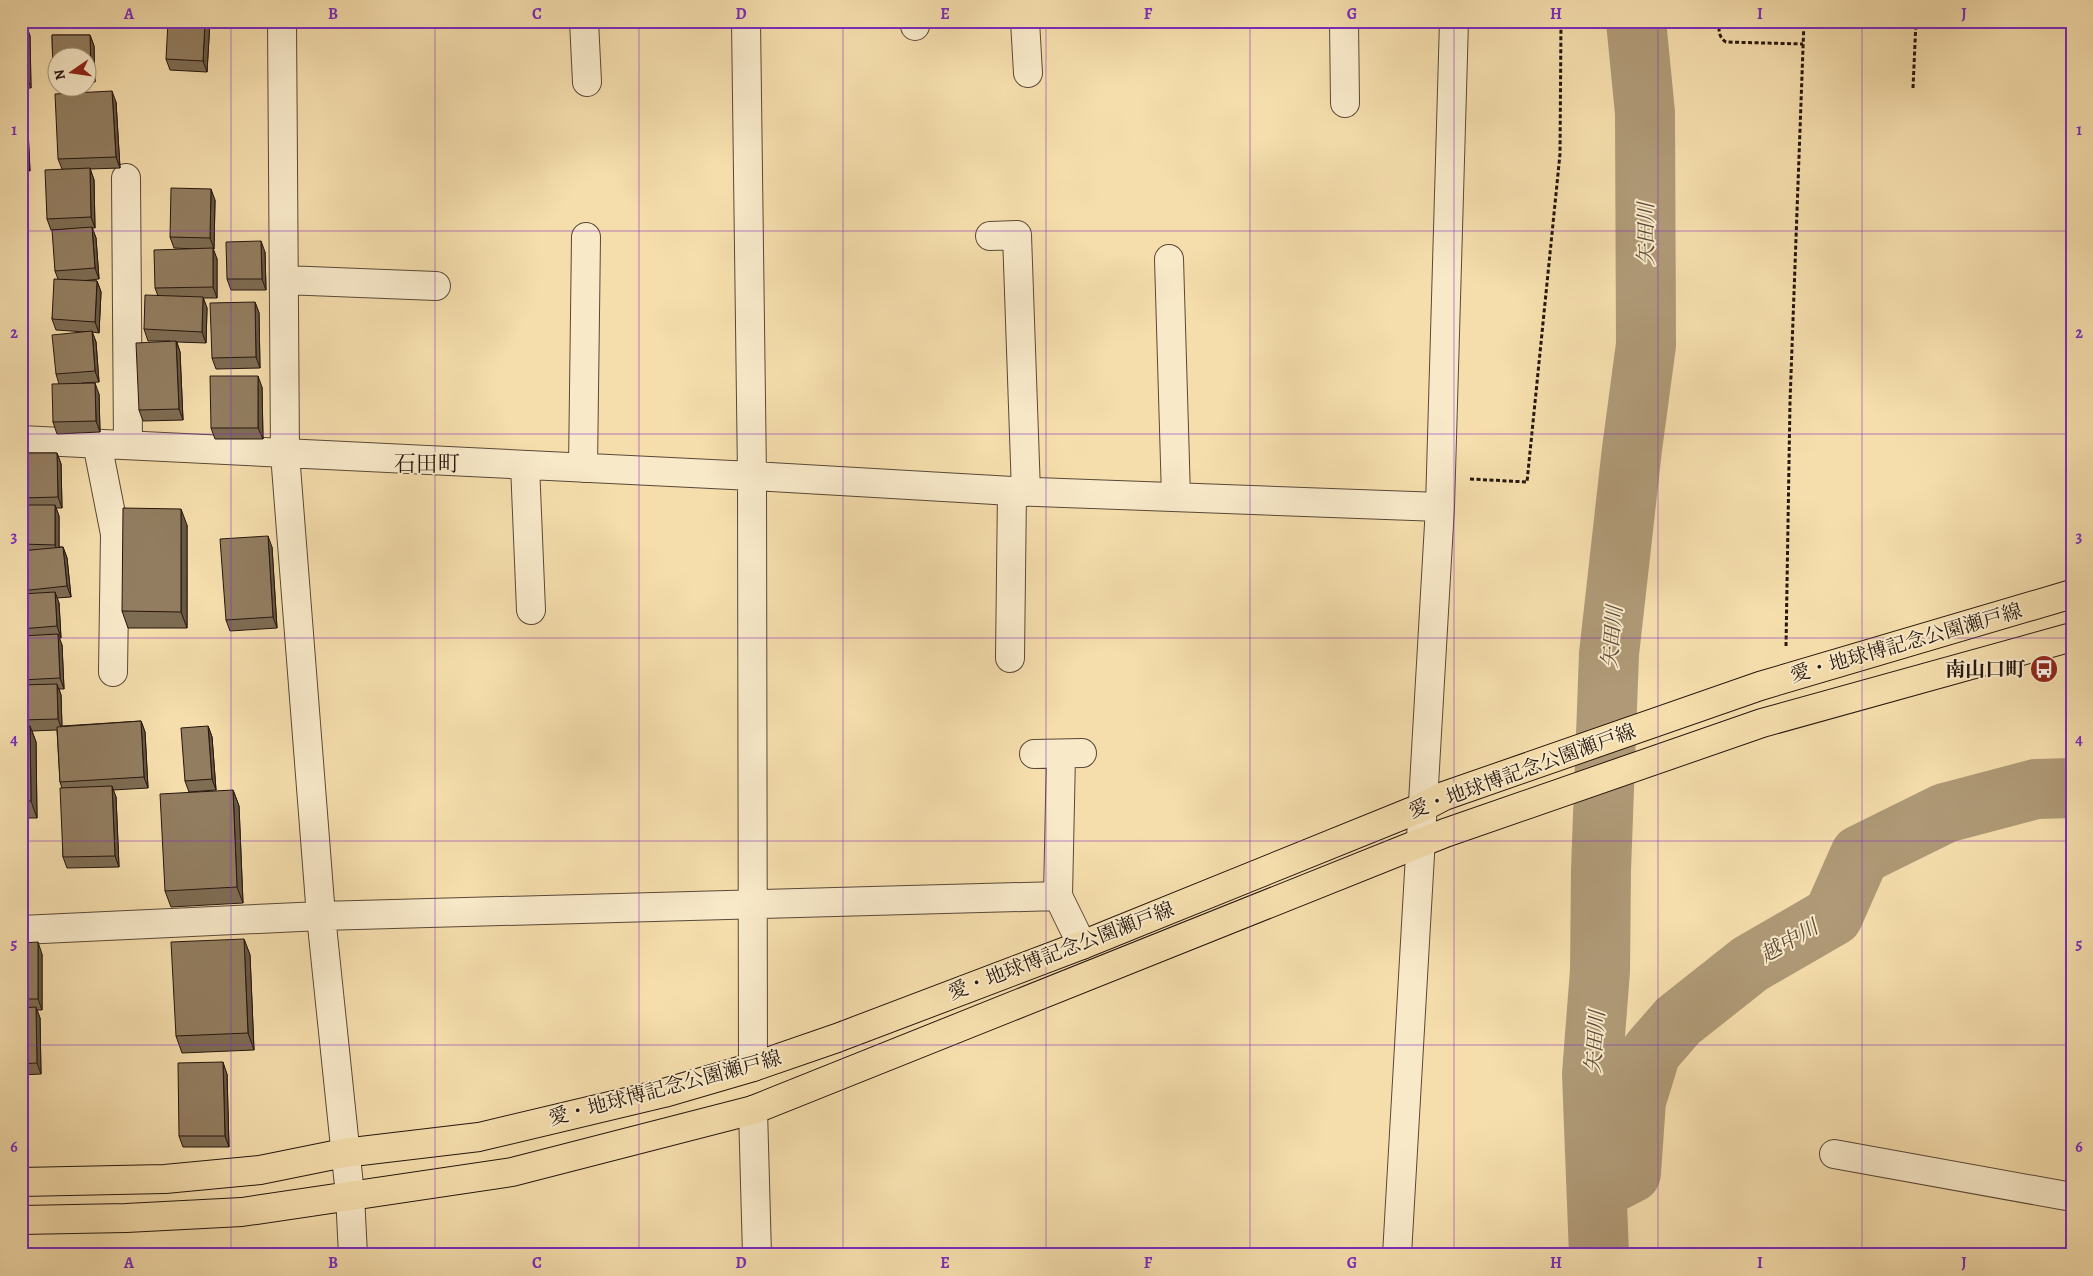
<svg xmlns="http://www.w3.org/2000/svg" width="2093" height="1276" font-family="Alegreya,'Noto Serif JP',serif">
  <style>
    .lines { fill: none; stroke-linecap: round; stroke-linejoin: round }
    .river { stroke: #af9976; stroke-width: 60 }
    .minor-casing { stroke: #5a4836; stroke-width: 30 }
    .major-casing { stroke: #26160e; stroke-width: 30 }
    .path { stroke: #26160e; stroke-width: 3; stroke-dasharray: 4 2.5; stroke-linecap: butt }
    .minor { stroke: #f8e9c9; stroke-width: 28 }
    .major { stroke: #f5ddac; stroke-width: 28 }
    .wall { fill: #7e6c53; stroke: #26160e }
    .shaded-wall { fill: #665843; stroke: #26160e }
    .building { fill: #927d60; stroke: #26160e }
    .grid { fill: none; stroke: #7b2cbf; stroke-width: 1; stroke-opacity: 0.55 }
    .labels { text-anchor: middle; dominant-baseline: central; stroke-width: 4; stroke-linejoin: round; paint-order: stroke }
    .street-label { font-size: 20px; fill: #26160e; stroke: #f8e9c9 }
    .poi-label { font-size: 20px; font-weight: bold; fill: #26160e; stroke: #f8e9c9; text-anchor: end }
    .water-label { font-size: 21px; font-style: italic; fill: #5d4a38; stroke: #f8e9c9 }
    .quarter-label { font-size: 22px; fill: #26160e; stroke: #f8e9c9 }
    .neatline { fill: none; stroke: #7b2cbf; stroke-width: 2 }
    .grid-label { font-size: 16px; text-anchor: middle; font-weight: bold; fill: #7b2cbf }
  </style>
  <rect width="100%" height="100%" fill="#f5ddac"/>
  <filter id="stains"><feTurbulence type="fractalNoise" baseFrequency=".004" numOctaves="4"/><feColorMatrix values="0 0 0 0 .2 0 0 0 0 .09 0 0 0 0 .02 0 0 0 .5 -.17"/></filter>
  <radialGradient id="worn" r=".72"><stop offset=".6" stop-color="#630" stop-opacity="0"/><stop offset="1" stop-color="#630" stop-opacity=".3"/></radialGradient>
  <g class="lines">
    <!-- river -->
    <path class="river" d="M1606,1186L1631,1173L1636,1101L1651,1052L1678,1021L1750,964L1833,916L1860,855L1945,813L2036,789L2072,788
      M1599,1255L1592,1074L1600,971L1601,870L1609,654L1632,449L1646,345L1645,113L1636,21"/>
    <defs>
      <path id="minor" d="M282,21L285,454L321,916L350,1195L353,1255
        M584,21L587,82
        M746,21L752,476L753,1067
        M915,21V26
        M1025,21L1028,73
        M1344,21L1345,103
        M126,178L128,444
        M990,236L1017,235L1026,492
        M1169,259L1176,497
        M284,280L436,286
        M21,440L752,476L1012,491L1440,507
        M97,443L115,534L113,672
        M525,465L531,610
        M583,468L586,237
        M1010,658L1012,491
        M1034,754L1082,753
        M1058,896L1061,755
        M21,930L321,916L1058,896L1082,945
        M753,1110L757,1255
        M1834,1154L2072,1197
        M1397,1255L1440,507L1454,21"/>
      <path id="major" d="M21,1182L165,1179L260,1170L344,1153L479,1137L664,1093L753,1067L837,1038L1082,945L1423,807L1444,796L1760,686L2072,594
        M21,1220L126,1218L242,1212L512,1172L753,1110L1445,833L1762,723L2072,637"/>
    </defs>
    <!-- minor casing -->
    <use href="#minor" class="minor-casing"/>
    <!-- major casing -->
    <use href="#major" class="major-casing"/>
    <!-- path -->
    <path class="path" d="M1719,21C1719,30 1718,37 1726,42L1803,44
      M1913,88L1916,21
      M1470,479L1527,482L1560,154L1561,21
      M1786,646L1790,402L1804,21"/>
    <!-- minor -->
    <use href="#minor" class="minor"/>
    <!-- major -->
    <use href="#major" class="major"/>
  </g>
  <!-- wall -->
  <path class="wall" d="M53,21H74V24H55Z
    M88,21H132V23H89Z
    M210,21L207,72L170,70L166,59Z
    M21,25H26L30,36L31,88H21Z
    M52,35H90L94,46L95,82L88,83V58H58L57,84L53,73Z
    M21,99H23L27,110L30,171H21Z
    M116,102L120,168L90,169L94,180L95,228H92L96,238L99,279L82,281H97L101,292L99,333L92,332L96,342L99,382L82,383L99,394L100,432L57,434L53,422L59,384L56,374L85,332L56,330L52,319L58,279L55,271L71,229L51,230L47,219L62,169L58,159Z
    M215,200L214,249H213L217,259V298H203L207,308L206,343L177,342L180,352L183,420L143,421L139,410L170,341H148L144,329L158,296L155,288L198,249L174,248L170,237Z
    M265,252L266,290H231L227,279Z
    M255,302L259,313L260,368L216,369L212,358Z
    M262,387L263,439H215L211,428Z
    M21,453H57L61,464L62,508H56L59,516V547H63L67,558L71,597L57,598L59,603L61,638H59L62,645L64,689H59L61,695L62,726L141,721L145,732L148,788L113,790L116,797L119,867L67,868L63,857L62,788L60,782L57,730L32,731L36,742L37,818H21Z
    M187,525V628H128L122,611Z
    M272,547L277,628L230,631L226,620Z
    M208,726L212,737L216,790L189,792L185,781Z
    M233,790L239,806L243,903L171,907L165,891Z
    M244,939L250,955L254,1050L182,1053L176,1036Z
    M21,943L42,954V1010H37L40,1018L41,1074L21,1075Z
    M227,1074L229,1147H183L179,1136Z"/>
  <!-- shaded-wall -->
  <path class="shaded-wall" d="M205,21H210L207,72L203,61Z
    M26,25L30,36L31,88L27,77Z
    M90,35L94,46L95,82L91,71Z
    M112,91L116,102L120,168L116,157Z
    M23,99L27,110L30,171L26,159Z
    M90,168L94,180L95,228L91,217Z
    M211,189L215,200L214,249L210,238Z
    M92,227L96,238L99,279L95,268Z
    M261,241L265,252L266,290L262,279Z
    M213,248L217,259V298L213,287Z
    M97,281L101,292L99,333L95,322Z
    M203,297L207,308L206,343L202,332Z
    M255,302L259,313L260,368L256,357Z
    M92,331L96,342L99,382L95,371Z
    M176,341L180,352L183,420L179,409Z
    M258,376L262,387L263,439L258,428Z
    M95,383L99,394L100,432L96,421Z
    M57,453L61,464L62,508L58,497Z
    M55,505L59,516V556L55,545Z
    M181,509L187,525V628L181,612Z
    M268,536L272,547L277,628L273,617Z
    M63,547L67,558L71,597L67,586Z
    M55,592L59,603L61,638L57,626Z
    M58,634L62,645L64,689L60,678Z
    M57,684L61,695L62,730L58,719Z
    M141,721L145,732L148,788L144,777Z
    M30,726L36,742L37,818L31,801Z
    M208,726L212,737L216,790L212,779Z
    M112,786L116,797L119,867L115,856Z
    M233,790L239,806L243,903L237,887Z
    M244,939L250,955L254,1050L248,1033Z
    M38,942L42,954V1010L38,999Z
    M36,1007L40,1018L41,1074L37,1063Z
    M223,1062L227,1074L229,1147L225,1136Z"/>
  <!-- building -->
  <path class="building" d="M168,21H205L203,61L166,59Z
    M21,25H26L27,77H21Z
    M52,35H90L91,71H88V58H58V73H53Z
    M112,91L116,157L58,159L55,94Z
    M21,99H23L26,159L21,160Z
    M90,168L91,217L47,219L45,170Z
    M171,188L211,189L210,238L170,237Z
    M92,227L95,268L55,271L52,230Z
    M261,241L262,279H227L226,242Z
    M213,248V287L155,288L154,250Z
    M54,279L97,281L95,322L52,319Z
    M145,295L203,297L202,332L144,329Z
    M255,302L256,357L212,358L210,303Z
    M92,331L95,371L56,374L52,335Z
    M176,341L179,409L139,410L136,343Z
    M210,376H258V428H211Z
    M95,383L96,421L53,422L52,384Z
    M21,453H57L58,497L21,498Z
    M21,505H55V545L21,544Z
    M123,508L181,509V612L122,611Z
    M268,536L273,617L226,620L220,539Z
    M63,547L67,586L21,591V551Z
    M55,592L57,626L21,629V594Z
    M58,634L60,678L21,680V636Z
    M57,684L58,719L21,720V685Z
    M141,721L144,777L60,782L57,727Z
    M21,726H30L31,801H21Z
    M208,726L212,779L185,781L181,728Z
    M112,786L115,856L63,857L60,788Z
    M233,790L237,887L165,891L160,794Z
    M244,939L248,1033L176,1036L171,942Z
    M38,942V999H21V943Z
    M36,1007L37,1063L21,1064V1008Z
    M223,1062L225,1136H179L178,1063Z"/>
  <!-- grid -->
  <path class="grid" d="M231,21V1255M435,21V1255M639,21V1255M843,21V1255M1046,21V1255M1250,21V1255M1454,21V1255M1658,21V1255M1862,21V1255M21,231H2072M21,434H2072M21,638H2072M21,841H2072M21,1045H2072"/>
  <!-- icons -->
  <defs>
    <symbol id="bus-disc" viewBox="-11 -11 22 22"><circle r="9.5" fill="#8f2418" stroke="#f8e9c9"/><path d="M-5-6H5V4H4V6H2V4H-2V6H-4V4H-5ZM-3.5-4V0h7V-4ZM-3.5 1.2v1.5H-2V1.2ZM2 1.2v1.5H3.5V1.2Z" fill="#fff"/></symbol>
  </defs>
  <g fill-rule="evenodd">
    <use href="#bus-disc" x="2028" y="653" width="32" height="32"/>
  </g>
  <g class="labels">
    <!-- street labels -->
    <g class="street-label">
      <text transform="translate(1906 643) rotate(-16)">愛・地球博記念公園瀬戸線</text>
      <text transform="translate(1522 771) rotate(-20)">愛・地球博記念公園瀬戸線</text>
      <text transform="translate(1061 951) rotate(-21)">愛・地球博記念公園瀬戸線</text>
      <text transform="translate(665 1088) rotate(-15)">愛・地球博記念公園瀬戸線</text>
    </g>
    <!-- poi labels -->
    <g class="poi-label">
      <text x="2025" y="669">南山口町</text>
    </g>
    <!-- water labels -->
    <g class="water-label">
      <text transform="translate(1646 234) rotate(-90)">矢田川</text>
      <text transform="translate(1612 637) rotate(-85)">矢田川</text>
      <text transform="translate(1789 941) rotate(-30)">越中川</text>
      <text transform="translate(1595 1042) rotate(-86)">矢田川</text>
    </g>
    <!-- quarter labels -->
    <g class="quarter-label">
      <text x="427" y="464">石田町</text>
    </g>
  </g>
  <!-- margin -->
  <rect width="2093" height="1276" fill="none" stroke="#f5ddac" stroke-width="55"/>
  <!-- north arrow -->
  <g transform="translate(72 72) rotate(257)"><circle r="24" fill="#f8e9c9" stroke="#a4957e"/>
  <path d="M0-4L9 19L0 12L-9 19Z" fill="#8f2418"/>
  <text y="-8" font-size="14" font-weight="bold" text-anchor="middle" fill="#26160e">N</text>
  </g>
  <rect x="28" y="28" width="2038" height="1220" class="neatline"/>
  <g class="grid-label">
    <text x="129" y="19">A</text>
    <text x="333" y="19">B</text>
    <text x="537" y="19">C</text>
    <text x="741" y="19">D</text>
    <text x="945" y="19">E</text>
    <text x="1148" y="19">F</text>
    <text x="1352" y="19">G</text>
    <text x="1556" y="19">H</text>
    <text x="1760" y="19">I</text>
    <text x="1964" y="19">J</text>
    <text x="14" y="135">1</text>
    <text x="2079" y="135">1</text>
    <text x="14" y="338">2</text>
    <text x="2079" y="338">2</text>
    <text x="14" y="542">3</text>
    <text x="2079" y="542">3</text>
    <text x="14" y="745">4</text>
    <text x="2079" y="745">4</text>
    <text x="14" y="949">5</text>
    <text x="2079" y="949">5</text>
    <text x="14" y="1152">6</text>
    <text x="2079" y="1152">6</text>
    <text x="129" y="1268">A</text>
    <text x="333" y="1268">B</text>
    <text x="537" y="1268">C</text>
    <text x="741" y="1268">D</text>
    <text x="945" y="1268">E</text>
    <text x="1148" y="1268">F</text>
    <text x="1352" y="1268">G</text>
    <text x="1556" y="1268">H</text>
    <text x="1760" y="1268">I</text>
    <text x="1964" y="1268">J</text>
  </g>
  <rect width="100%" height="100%" filter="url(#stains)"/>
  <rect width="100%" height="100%" fill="url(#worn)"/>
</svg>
